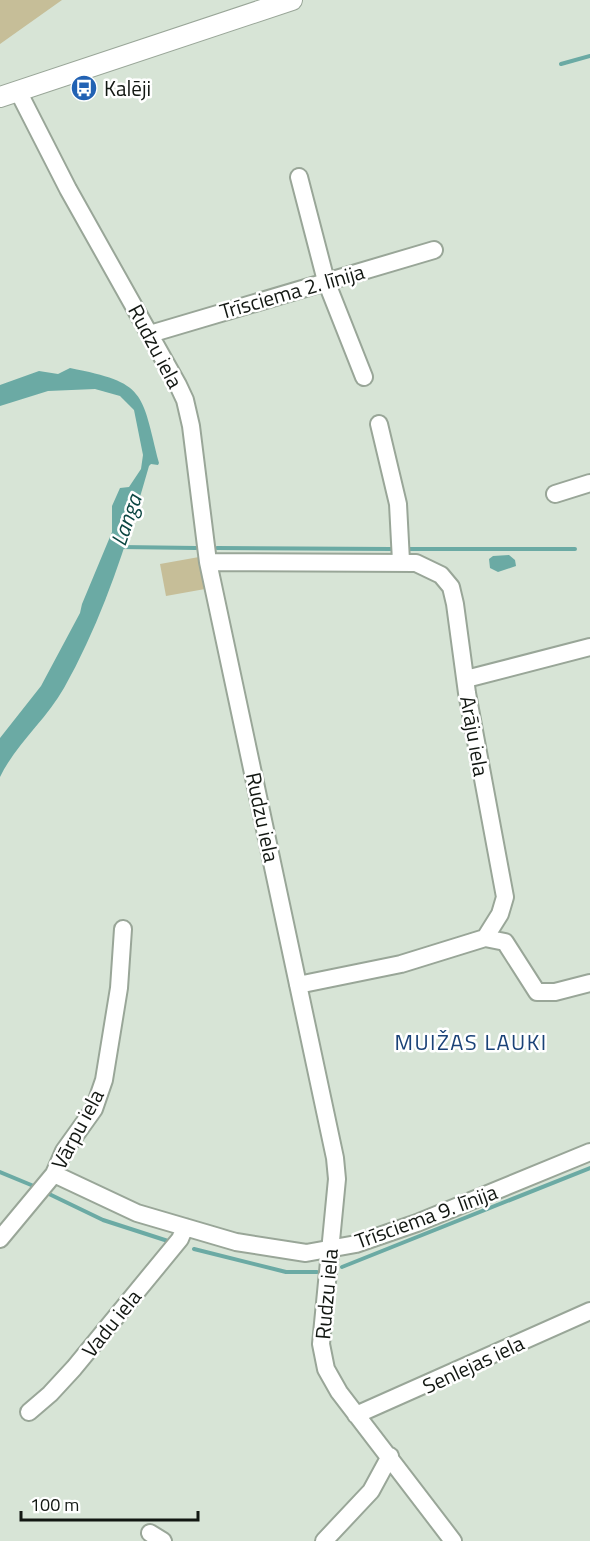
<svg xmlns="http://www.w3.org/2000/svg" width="590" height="1541" font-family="'Titillium Web',sans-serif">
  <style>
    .green { fill: #c6be98 }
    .water { fill: #6baaa4 }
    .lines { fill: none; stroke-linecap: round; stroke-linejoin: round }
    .stream { stroke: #6baaa4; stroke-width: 4 }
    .minor-casing { stroke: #99a698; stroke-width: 20 }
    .major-casing { stroke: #99a698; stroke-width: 22 }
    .minor { stroke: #fff; stroke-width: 16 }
    .major { stroke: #fff; stroke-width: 20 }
    .labels { text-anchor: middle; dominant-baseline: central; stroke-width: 5; stroke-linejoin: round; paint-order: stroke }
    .poi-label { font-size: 21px; fill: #121712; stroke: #fff; text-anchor: start }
    .street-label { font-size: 21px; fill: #121712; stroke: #fff }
    .water-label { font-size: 22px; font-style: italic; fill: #0b4642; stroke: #fff }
    .neighbourhood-label { font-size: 22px; letter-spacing: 1.5px; fill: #1a4277; stroke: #fff }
  </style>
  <rect width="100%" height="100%" fill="#d7e4d6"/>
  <!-- green -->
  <path class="green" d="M0,0H62L0,44Z
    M199,557L205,589L166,596L160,564Z"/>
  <!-- water -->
  <path class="water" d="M70,368C146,383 141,391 159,463L158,465L151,464L149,466C127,543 103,619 64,688C46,720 16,744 0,777V738L41,686L80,613L82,604L112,532V506L120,488L129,487L141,469L143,455L134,410L120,396L95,389L48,391L0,406V385L39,371L58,374Z
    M509,555L515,560L516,566L498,572L490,568L489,559L493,556Z"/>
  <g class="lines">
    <!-- stream -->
    <path class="stream" d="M561,64L590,56
      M121,547L196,548
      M217,548L391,549
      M410,549H575
      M0,1172L36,1187
      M47,1193L103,1220L171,1242
      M194,1249L286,1272H317
      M342,1267L590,1168"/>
    <defs>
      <path id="minor" d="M18,91L68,189L178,385L185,400L191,426L208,562L335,1158L337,1179L321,1344L326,1369L339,1392L453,1541
        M299,177L326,281L364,377
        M150,334L434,250
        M379,424L398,504L401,561
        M555,494L590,483
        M208,562L416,563L441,575L451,587L455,604L467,693L505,897L500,914L485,938L401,964L298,985
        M466,679L590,647
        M485,938L505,942L537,992H555L590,983
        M54,1174L137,1213L236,1242L306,1253L356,1244L417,1223L590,1152
        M0,1239L54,1174L64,1151L94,1109L104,1080L119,988L123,929
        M29,1412L50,1394L74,1368L180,1239L185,1227
        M356,1415L590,1311
        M150,1533L163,1541
        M324,1541L371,1491L390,1456"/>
      <path id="major" d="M0,97L292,0"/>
    </defs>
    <!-- minor casing -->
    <use href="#minor" class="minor-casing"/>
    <!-- major casing -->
    <use href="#major" class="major-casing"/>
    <!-- minor -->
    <use href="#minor" class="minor"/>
    <!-- major -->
    <use href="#major" class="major"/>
  </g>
  <!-- icons -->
  <defs>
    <symbol id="bus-disc" viewBox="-11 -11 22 22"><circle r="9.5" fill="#2262b3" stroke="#fff"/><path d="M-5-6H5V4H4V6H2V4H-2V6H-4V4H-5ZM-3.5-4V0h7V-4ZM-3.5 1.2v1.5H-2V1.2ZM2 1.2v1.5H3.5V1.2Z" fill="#fff"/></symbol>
  </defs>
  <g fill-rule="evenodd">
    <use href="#bus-disc" x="69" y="73" width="30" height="30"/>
  </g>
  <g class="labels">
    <!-- poi labels -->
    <g class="poi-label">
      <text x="104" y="88">Kalēji</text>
    </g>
    <!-- street labels -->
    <g class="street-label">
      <text transform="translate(292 291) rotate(-16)">Trīsciema 2. līnija</text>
      <text transform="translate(156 346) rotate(62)">Rudzu iela</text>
      <text transform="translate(475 736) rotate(80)">Arāju iela</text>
      <text transform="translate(263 817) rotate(78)">Rudzu iela</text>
      <text transform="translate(77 1129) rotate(-62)">Vārpu iela</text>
      <text transform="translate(426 1216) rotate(-20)">Trīsciema 9. līnija</text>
      <text transform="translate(326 1294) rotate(-85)">Rudzu iela</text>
      <text transform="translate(111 1323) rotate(-51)">Vadu iela</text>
      <text transform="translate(473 1364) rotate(-25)">Senlejas iela</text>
    </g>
    <!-- water labels -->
    <g class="water-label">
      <text transform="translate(126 520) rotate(-71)">Langa</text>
    </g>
    <!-- neighbourhood labels -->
    <g class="neighbourhood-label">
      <text x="471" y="1042">MUIŽAS LAUKI</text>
    </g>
  </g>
  <!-- scale -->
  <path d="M21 1511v9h177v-9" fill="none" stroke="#121712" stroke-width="3"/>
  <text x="30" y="1511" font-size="18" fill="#121712" stroke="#ffffff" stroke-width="4.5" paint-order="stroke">100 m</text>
</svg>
